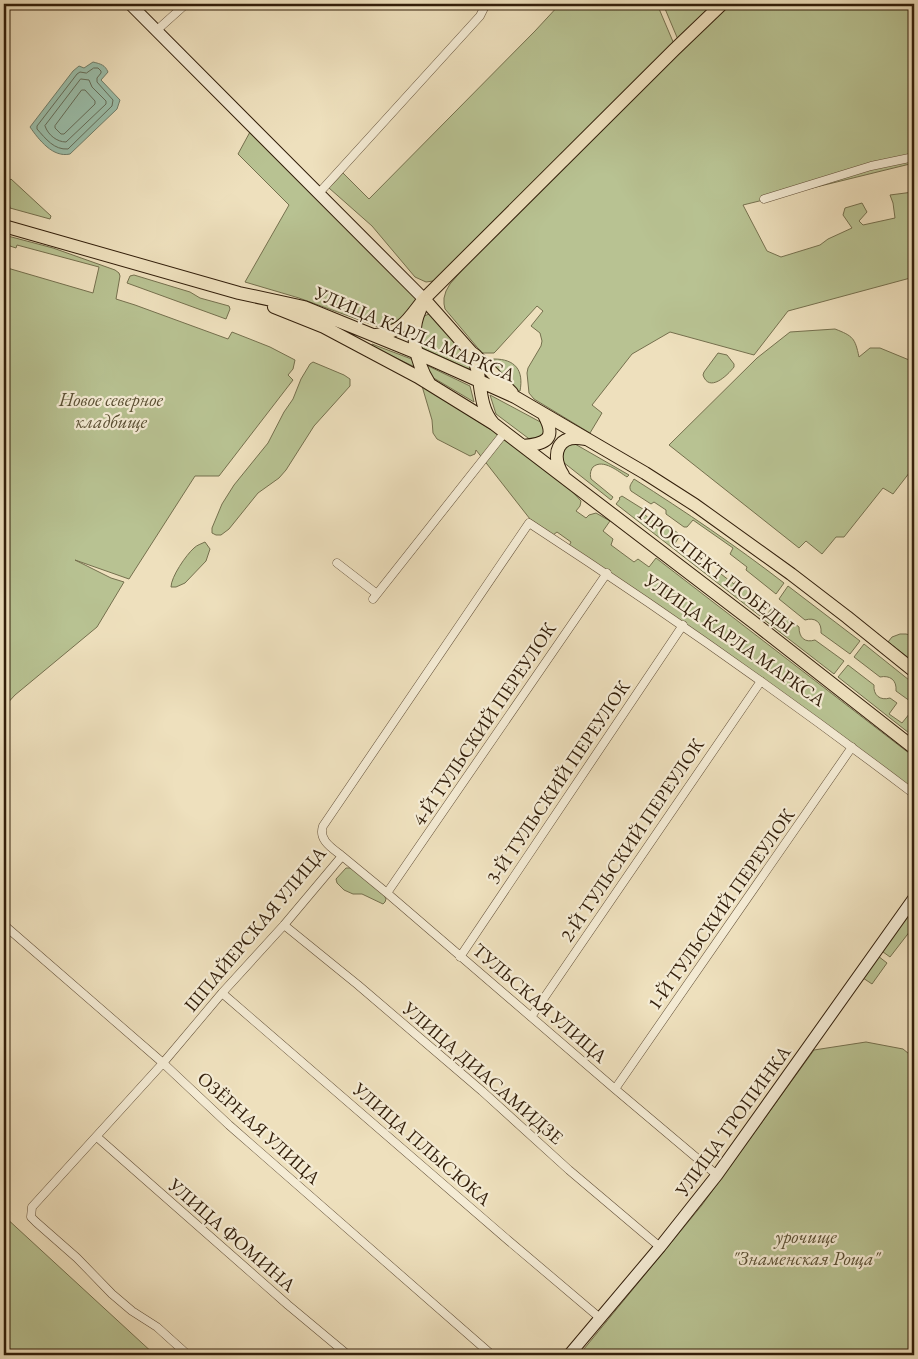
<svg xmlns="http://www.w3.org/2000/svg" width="918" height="1359" font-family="'EB Garamond',serif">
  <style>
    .green { fill: #b8c292; stroke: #75704e }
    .water { fill: #9bbeaa; stroke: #717e6a }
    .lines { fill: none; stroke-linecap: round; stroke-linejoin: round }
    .shore { stroke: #666e5a; stroke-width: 1 }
    .minor-casing { stroke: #614e37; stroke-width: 9 }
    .secondary-casing { stroke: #321e0a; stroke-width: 13 }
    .primary-casing { stroke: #321e0a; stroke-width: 14 }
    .minor { stroke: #f4ebd4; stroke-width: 8 }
    .secondary { stroke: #f4ebd4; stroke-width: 11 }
    .primary { stroke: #eee0bd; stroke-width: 12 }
    .labels { text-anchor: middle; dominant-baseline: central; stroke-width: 4.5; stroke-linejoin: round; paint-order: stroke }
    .street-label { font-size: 19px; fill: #321e0a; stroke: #f4ebd4 }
    .park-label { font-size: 19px; font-style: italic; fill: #5a4f33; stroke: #f4ebd4 }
  </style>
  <rect width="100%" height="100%" fill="#eee0bd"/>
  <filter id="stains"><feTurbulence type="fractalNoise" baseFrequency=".004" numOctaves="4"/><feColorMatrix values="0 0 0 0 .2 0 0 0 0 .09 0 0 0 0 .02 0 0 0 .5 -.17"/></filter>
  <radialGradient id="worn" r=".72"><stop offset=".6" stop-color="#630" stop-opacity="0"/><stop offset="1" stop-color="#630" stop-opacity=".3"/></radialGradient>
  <!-- green -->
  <path class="green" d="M560,4H657L674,44L440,280L426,282L415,277L372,226L329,188L343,173L369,199L535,31Z
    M663,4H717L679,42Z
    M730,4H914V163L743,205L767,251L781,257L820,245L828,239L852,228L843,215L845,208L862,203L867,212L859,221L863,225L895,218L893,203L890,195L913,192L914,196V277L788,311L754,355L670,332L632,354L592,405L602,413L590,433L534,399L529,393L527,373L528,368L541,346L542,341L540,333L531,326L543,311L537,306L496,351L494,353H482L445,309L444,304V298L446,291L450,284L463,269L595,135Z
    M250,132L416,298L415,306L387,330L299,298L245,282L289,205L238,154Z
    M11,179L51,216L50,219L10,208L7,189V182Z
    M4,235L53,248L115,270L119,273L120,276L116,299L135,305L228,339L232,332L270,347L295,360L293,369L288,375L293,380L219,476H195L129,579L75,560L111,578L124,582L97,627L15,695L4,707V267L93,293L99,267L17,245L16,248L4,244Z
    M134,275L190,292L200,298L229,306L230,309L226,319L127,283L130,276Z
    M429,314L432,316L443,325L470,361L471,369L466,368L422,348L420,343L422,319L424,316Z
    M835,329C853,336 855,338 859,357L870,348H880L914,362V469L913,468L893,494L883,488L844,537H836L822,554L806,541L799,548L669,445L757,358L790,332Z
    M372,344L414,360L417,368L371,346Z
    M718,353L727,355L734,364V367C727,376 709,393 703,375L704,372Z
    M494,359C515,359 524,370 520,391H517L488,361Z
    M313,362L344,375L350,379V386L314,426L286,470L279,478L258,493L229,529L221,535H216L212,533V528L222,504L234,485L268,443L284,412L293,399L301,379L310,364Z
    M426,365L470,386L474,402L432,377Z
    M422,386L498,434L571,490L581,501L580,506L576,511L586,518L589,515L596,513L610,521L603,531L613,539L611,545L634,562L638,559L649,567L656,558L914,757V791L569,546L571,542L557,532L553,535L530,519L476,450L475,454L470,456L437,439L433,433L432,420Z
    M490,395L546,425L545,434L532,441L496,414Z
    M575,444L629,475L627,477C619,472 603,458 593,467C590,471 590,475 591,479L613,497L611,500L563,462L562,451L568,445Z
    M634,479C686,512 736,546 784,583L776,594L746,570L747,567L730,554L733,548L693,520L687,527H684L666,514V510L654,502L651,504L631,491C628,486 632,483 634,479Z
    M622,496L646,511L645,515L655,523H659L661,522L678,533L679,537L674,545L713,575L717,571L734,584L736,581L769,603L760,616L616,504L620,499L619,498Z
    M205,542L210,549L206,561L185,583L176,587H171C171,577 186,555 194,548C197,545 201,544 205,542Z
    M788,586L860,641L850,654L821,633C822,622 815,617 805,620L779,599Z
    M773,607L799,627C799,638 805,643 815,640L844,661L834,674L763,619Z
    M900,634H906L914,636V662L888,642L892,637Z
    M864,644L914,684V704L896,691C897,680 890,675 880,677L854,657Z
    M848,665L874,685C873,695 880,701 890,698L897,703L889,714L902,723L910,713L914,717V722L908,730L910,732L909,733L838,677Z
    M346,868H351L383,893L386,899L385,902L383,904L362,894H353L344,890L337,883L336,879Z
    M914,902V926L890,957L879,949Z
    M878,956L887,963L872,984L863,978Z
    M866,1042L903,1049L914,1058V1355H579L702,1205L814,1050Z
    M4,1216L155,1355H4Z"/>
  <!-- water -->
  <path class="water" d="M93,62C101,64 105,65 108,72L101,80L120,100L117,109L70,154C53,158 39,140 30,127L73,71L79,66L84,68Z"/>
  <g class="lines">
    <!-- shore -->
    <path class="shore" d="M94,68H98L101,71V73L97,78V82L113,100L112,106L68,149C54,150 46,139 37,129V126L77,74L80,72L86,73Z
      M81,79L89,80L92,87L106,101V104L66,142C57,142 48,135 45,126Z
      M82,90H85L95,101V104L64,134H61L55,128V126Z"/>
    <defs>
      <path id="minor" d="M157,30L186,4
        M319,193L480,16L486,4
        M764,199L871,166L914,157
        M337,563L377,594
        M373,599L505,432
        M342,856L387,893L615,1089L717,1175
        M387,893L607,573
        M4,925L163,1063L229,1125L492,1355
        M284,925L358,985L482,1091L569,1170L660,1247
        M460,957L683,625
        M222,993L509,1241L600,1318
        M531,1017L761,681
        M615,1089L852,747
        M97,1137L288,1305L348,1355
        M188,1355L157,1327L132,1311L112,1294L77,1258L36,1222L31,1217L32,1207L163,1063L222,993L284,925L342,856C332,848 318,840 323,826L529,523C661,609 789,699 914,794"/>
      <path id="secondary" d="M130,4L424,299
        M569,1355L660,1247L717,1175L914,898"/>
      <path id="primary" d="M4,226L239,293L304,307L417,353L515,397L645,473L695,505L791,574L847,617L914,671
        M424,299L471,352L475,355L512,393
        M274,307L324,327L418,377L494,424L757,625L914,748
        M420,310C409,333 416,362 429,383
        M376,335C403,332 408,319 424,299L674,50L722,4
        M472,354C474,360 477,367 478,373C481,390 481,409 493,423
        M523,446C546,444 557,439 544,415
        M563,475C550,454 558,433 585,439"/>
    </defs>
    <!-- minor casing -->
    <use href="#minor" class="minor-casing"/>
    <!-- secondary casing -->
    <use href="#secondary" class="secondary-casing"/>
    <!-- primary casing -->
    <use href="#primary" class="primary-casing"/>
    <!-- minor -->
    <use href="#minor" class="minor"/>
    <!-- secondary -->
    <use href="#secondary" class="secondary"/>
    <!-- primary -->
    <use href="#primary" class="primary"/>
  </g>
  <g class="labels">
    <!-- street labels -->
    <g class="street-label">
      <text transform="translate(415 334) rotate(23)">УЛИЦА КАРЛА МАРКСА</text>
      <text transform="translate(716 570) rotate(38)">ПРОСПЕКТ ПОБЕДЫ</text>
      <text transform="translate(735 640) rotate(35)">УЛИЦА КАРЛА МАРКСА</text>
      <text transform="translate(484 724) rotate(-56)">4-Й ТУЛЬСКИЙ ПЕРЕУЛОК</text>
      <text transform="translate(558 782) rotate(-56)">3-Й ТУЛЬСКИЙ ПЕРЕУЛОК</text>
      <text transform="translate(632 840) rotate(-56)">2-Й ТУЛЬСКИЙ ПЕРЕУЛОК</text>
      <text transform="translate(721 909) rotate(-55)">1-Й ТУЛЬСКИЙ ПЕРЕУЛОК</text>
      <text transform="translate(255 929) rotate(-50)">ШПАЙЕРСКАЯ УЛИЦА</text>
      <text transform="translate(540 1003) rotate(41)">ТУЛЬСКАЯ УЛИЦА</text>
      <text transform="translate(483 1073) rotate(41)">УЛИЦА ДИАСАМИДЗЕ</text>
      <text transform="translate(733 1121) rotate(-54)">УЛИЦА ТРОПИНКА</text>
      <text transform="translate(259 1128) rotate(42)">ОЗЁРНАЯ УЛИЦА</text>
      <text transform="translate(422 1144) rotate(41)">УЛИЦА ПЛЫСЮКА</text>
      <text transform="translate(232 1235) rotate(41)">УЛИЦА ФОМИНА</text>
    </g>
    <!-- park labels -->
    <g class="park-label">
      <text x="111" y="399">Новое северное<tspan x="111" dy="22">кладбище</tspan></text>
      <text x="806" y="1236">урочище<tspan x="806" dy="22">"Знаменская Роща"</tspan></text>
    </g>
  </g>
  <!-- margin -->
  <rect width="918" height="1359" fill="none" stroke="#eee0bd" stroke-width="20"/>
  <rect x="5" y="5" width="908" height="1349" fill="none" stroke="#321e0a" stroke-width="2.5"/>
  <rect x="10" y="10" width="898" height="1339" fill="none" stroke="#321e0a"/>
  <rect width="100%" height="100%" filter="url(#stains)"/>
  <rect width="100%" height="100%" fill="url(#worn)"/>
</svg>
